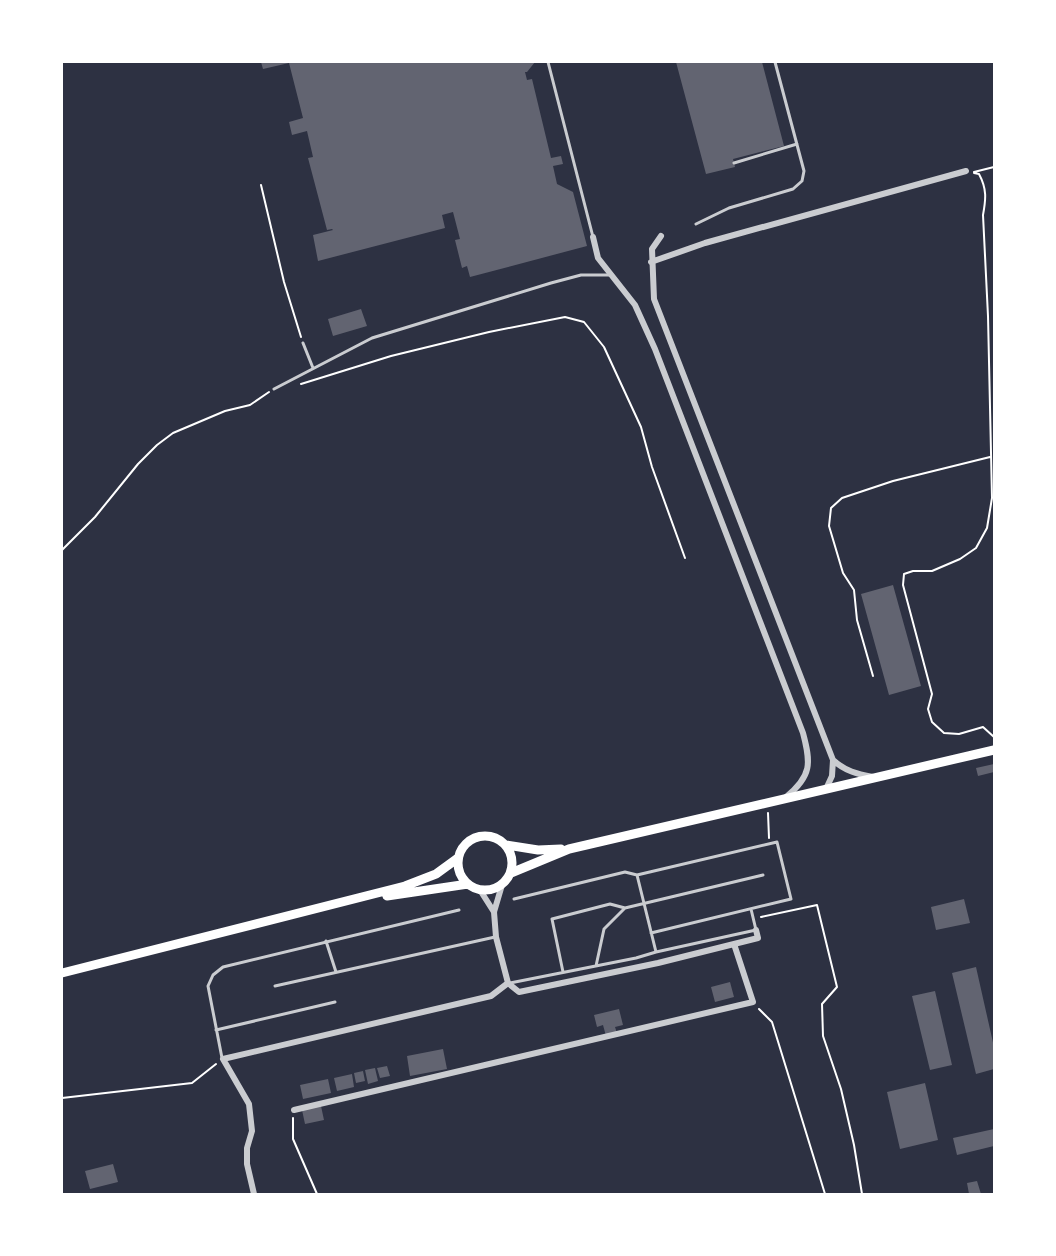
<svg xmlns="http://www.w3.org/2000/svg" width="1056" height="1256" font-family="'PT Sans',sans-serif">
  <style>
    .building { fill: #626471 }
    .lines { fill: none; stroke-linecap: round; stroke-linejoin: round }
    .path { stroke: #fff; stroke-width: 2 }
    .service { stroke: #caccd0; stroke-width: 3 }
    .minor { stroke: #caccd0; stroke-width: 6 }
    .primary { stroke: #fff; stroke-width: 9 }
  </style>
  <rect width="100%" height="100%" fill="#2d3142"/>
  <!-- building -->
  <path class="building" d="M261,62H535L527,72H525L527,80L532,79L551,158L561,156L563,164L553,166L557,184L573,192L587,246L470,277L467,266L462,268L455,240L460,239L453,212L442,215L445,228L318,261L313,235L333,230L332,229L327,230L308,158L313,157L307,131L292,135L289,122L303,118L289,63L263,69Z
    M676,62H762L784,146L733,159L735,167L706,174Z
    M361,309L367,326L333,336L328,319Z
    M893,585L921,686L889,695L861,594Z
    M994,764V772L978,776L976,768Z
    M964,899L970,923L936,930L931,907Z
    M976,967L994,1047V1069L976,1074L952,973Z
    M730,982L734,997L715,1002L711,987Z
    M935,991L952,1065L930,1070L912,996Z
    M619,1009L623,1025L615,1027L617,1033L606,1036L603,1025L597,1027L594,1015Z
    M443,1049L447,1069L410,1076L407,1056Z
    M387,1066L390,1076L380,1078L377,1068Z
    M375,1068L378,1081L368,1084L365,1070Z
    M363,1071L365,1081L356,1083L354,1073Z
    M352,1074L354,1087L337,1091L334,1078Z
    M328,1079L331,1093L303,1099L300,1085Z
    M925,1083L938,1140L900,1149L887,1092Z
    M321,1106L324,1120L305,1124L302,1110Z
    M994,1129V1146L957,1155L953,1138Z
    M113,1164L118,1182L90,1189L85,1171Z
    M977,1181L981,1194H969L967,1183Z"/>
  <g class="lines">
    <!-- path -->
    <path class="path" d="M974,172L994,167
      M974,173L979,174C987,189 986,199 983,215L988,316L992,498L987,528L976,548L960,559L932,571H913L904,574L903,585L932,694L928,709L932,722L944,733L959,734L983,727L994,737
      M261,185L284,282L301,337
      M301,384L391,356L489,332L565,317L584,322L604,347L641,427L652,467L685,558
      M62,550L95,517L138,464L157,445L173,433L225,411L250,405L269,392
      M873,676L857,620L854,590L843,573L829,526L831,508L842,498L893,481L990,457
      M768,813L769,838
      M761,917L817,905L837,987L822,1004L823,1036L841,1089L854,1145L862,1194
      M759,1009L772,1022L825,1194
      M62,1098L192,1083L216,1064
      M293,1118V1139L317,1194"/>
    <!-- service -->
    <path class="service" d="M548,62L593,237
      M734,163L797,144
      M696,224L729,208L793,189L802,181L804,171L775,62
      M303,343L313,368
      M274,389L372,338L551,283L581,275H611
      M637,875L656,952
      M514,899L625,872L637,875L777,842L791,899L651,933
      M326,941L336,972
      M596,966L604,929L625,908L763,875
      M563,972L552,919L610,904L625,908
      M510,983L636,958L656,952L756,930L751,909
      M275,986L495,937
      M216,1030L335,1002
      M222,1058L208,986L213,975L223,967L459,910"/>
    <!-- minor -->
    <path class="minor" d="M661,236L652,249L654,299L833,760C845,771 857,774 873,777
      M593,237L598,258L635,305L655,349L803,733C811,763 812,776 786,797
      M651,262L705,243L966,171
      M826,789L832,776L833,760
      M502,885L494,912L496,937L508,983L519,992L658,963L758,938L756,930
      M480,890L494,912
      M294,1110L753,1002L734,944
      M254,1194L247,1164V1148L252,1131L249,1104L223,1059L491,996L508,983"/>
    <!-- primary -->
    <path class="primary" d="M458 863a27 27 0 1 1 54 0a27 27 0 1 1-54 0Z
      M506,845L538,850L561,849
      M511,873L569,849L994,750
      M387,896L468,884
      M62,973L405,886L436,874L458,858"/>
  </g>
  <!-- border -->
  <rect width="1056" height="1256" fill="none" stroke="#ffffff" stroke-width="126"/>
</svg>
